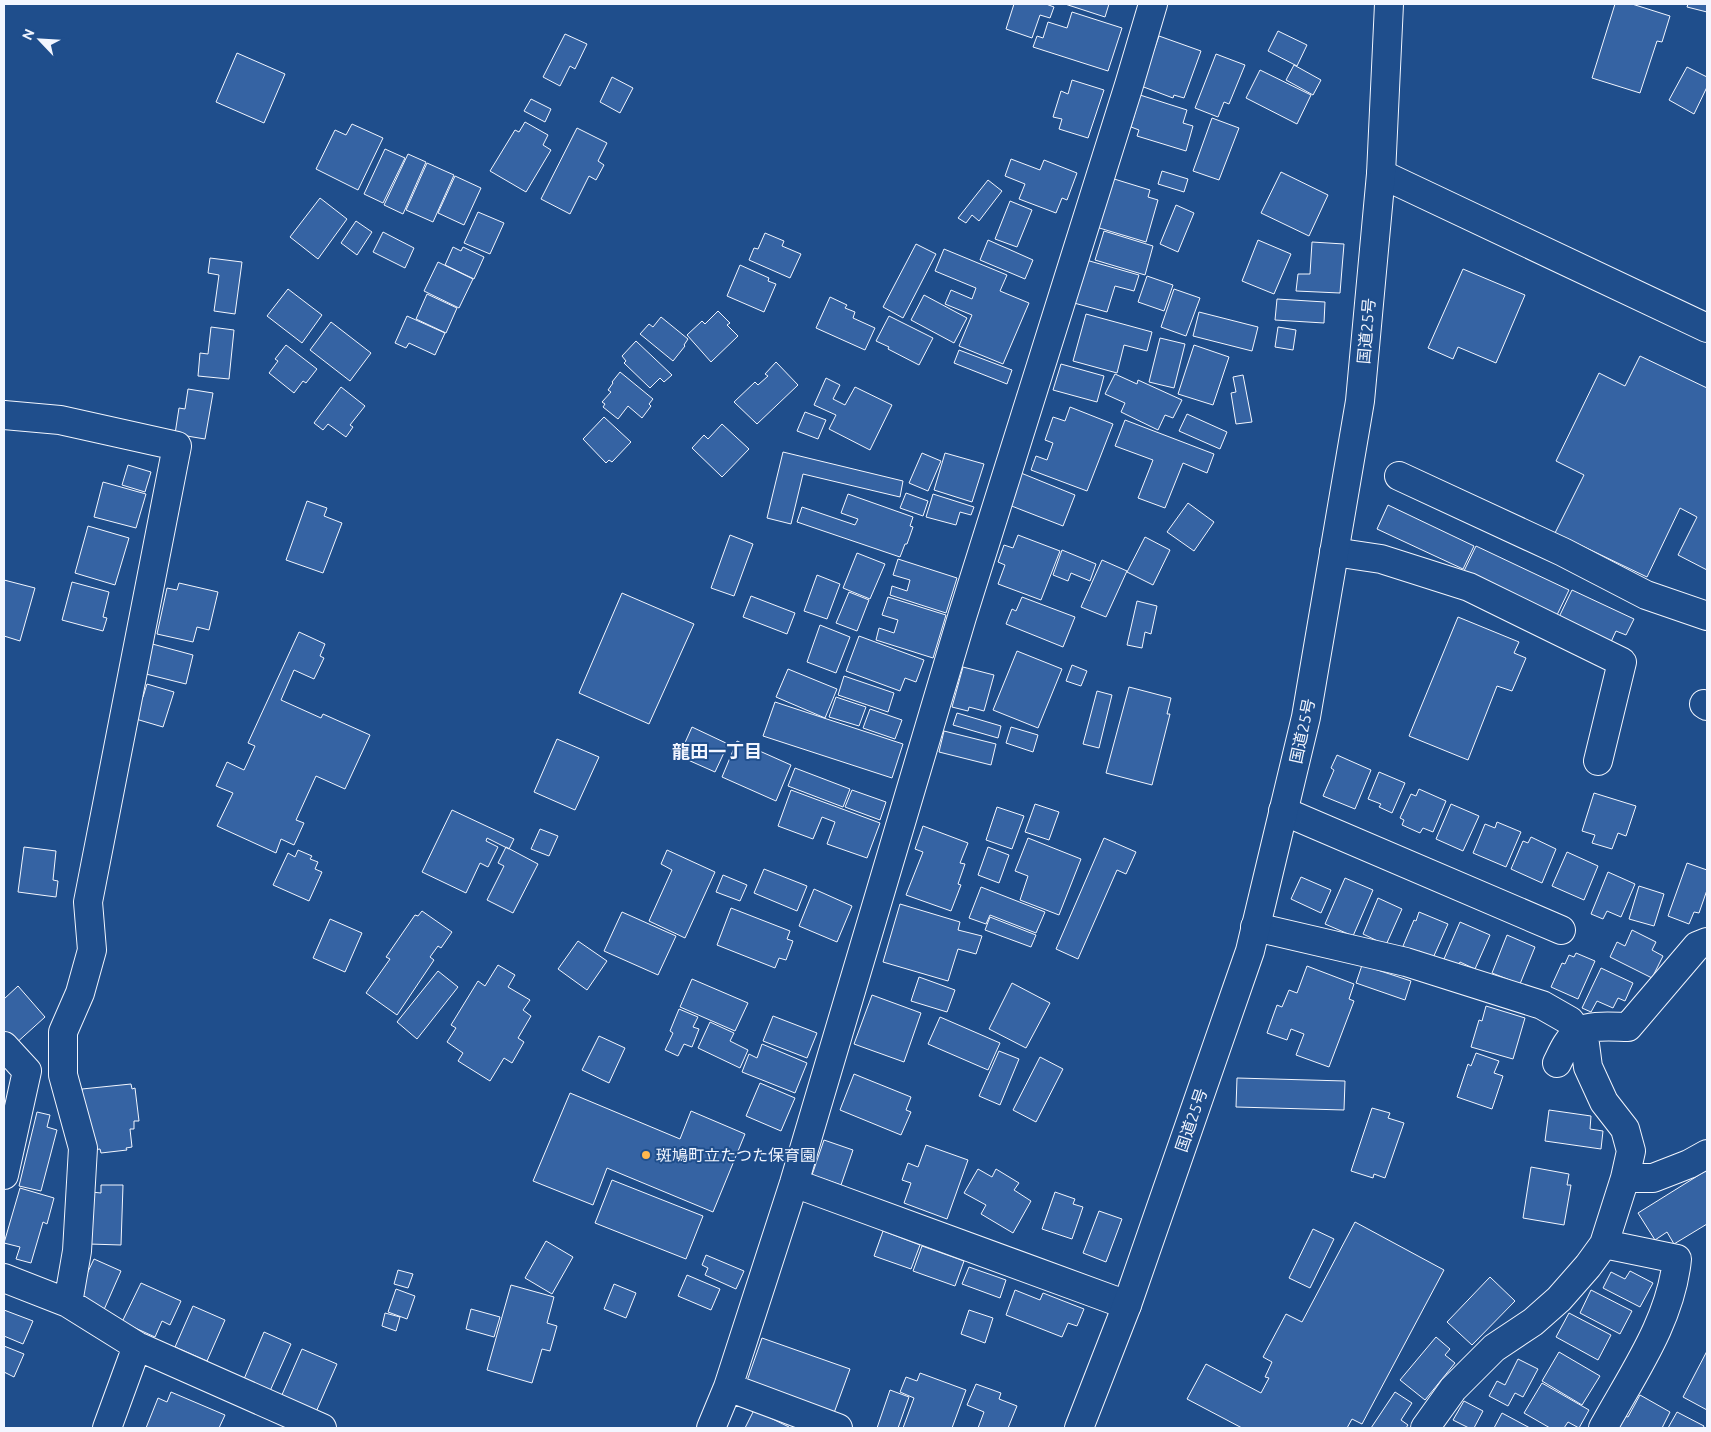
<svg xmlns="http://www.w3.org/2000/svg" width="1711" height="1432" font-family="Ubuntu,'Noto Sans JP',sans-serif">
  <style>
    .building { fill: #3563a3; stroke: #f2f6ff }
    .lines { fill: none; stroke-linecap: round; stroke-linejoin: round }
    .street-casing { stroke: #f2f6ff; stroke-width: 30 }
    .secondary-casing { stroke: #f2f6ff; stroke-width: 30 }
    .highway-casing { stroke: #f2f6ff; stroke-width: 30 }
    .street { stroke: #1f4e8c; stroke-width: 28 }
    .secondary { stroke: #1f4e8c; stroke-width: 28 }
    .highway { stroke: #1f4e8c; stroke-width: 28 }
    .poi-dot { fill: #ffb74d; stroke: #1f4e8c; stroke-width: 2 }
    .labels { text-anchor: middle; dominant-baseline: central; stroke-width: 4; stroke-linejoin: round; paint-order: stroke }
    .street-label { font-size: 16px; fill: #f2f6ff; stroke: #1f4e8c }
    .poi-label { font-size: 16px; fill: #f2f6ff; stroke: #1f4e8c; text-anchor: start }
    .neighbourhood-label { font-size: 18px; font-weight: bold; fill: #f2f6ff; stroke: #1f4e8c }
  </style>
  <rect width="100%" height="100%" fill="#1f4e8c"/>
  <!-- building -->
  <path class="building" d="M1014,4H1046L1054,7L1050,18L1040,15L1032,38L1006,29Z
    M1065,4H1109L1105,17Z
    M1615,4H1632L1670,16L1662,42L1657,41L1640,93L1592,78Z
    M1688,4H1707V12L1687,7Z
    M1072,12L1122,28L1108,71L1033,47L1037,36L1043,38L1048,22L1067,28Z
    M1278,31L1307,45L1297,66L1268,51Z
    M565,34L587,44L575,69L570,66L560,86L543,77Z
    M1159,36L1201,51L1184,98L1174,95L1173,98L1141,86Z
    M237,53L285,74L264,123L216,102Z
    M1216,54L1245,65L1229,104L1224,102L1218,117L1195,108Z
    M1294,65L1321,80L1313,95L1286,80Z
    M1687,67L1707,77V87L1694,114L1669,100Z
    M1260,70L1311,95L1297,124L1246,98Z
    M612,77L633,88L620,113L600,102Z
    M1072,80L1104,90L1088,138L1059,129L1062,119L1053,117L1061,91L1068,94Z
    M1140,95L1187,110L1183,123L1193,126L1186,151L1137,136L1139,130L1131,127Z
    M531,99L551,109L545,122L524,111Z
    M1212,118L1239,128L1219,180L1193,171Z
    M525,122L548,135L543,145L551,150L526,192L490,171L515,130L519,132Z
    M352,124L383,138L358,190L316,169L335,130L346,135Z
    M577,128L607,143L598,161L604,165L596,180L589,176L570,214L541,199Z
    M385,149L405,158L383,203L364,194Z
    M408,154L426,162L403,214L384,205Z
    M1011,159L1040,170L1044,160L1077,173L1067,200L1062,198L1056,213L1019,199L1025,184L1005,176Z
    M427,163L454,175L433,222L406,210Z
    M1162,171L1188,179L1184,192L1158,184Z
    M1281,172L1328,195L1309,236L1261,213Z
    M455,176L481,188L464,225L438,213Z
    M1111,178L1150,190L1148,197L1158,200L1146,242L1096,227Z
    M988,180L1002,191L979,221L972,215L966,223L958,218Z
    M320,198L347,219L318,259L290,237Z
    M1010,201L1032,210L1017,247L995,239Z
    M1176,205L1194,213L1178,252L1160,244Z
    M478,212L504,223L490,254L464,243Z
    M356,221L372,232L357,255L341,243Z
    M1104,231L1153,246L1145,275L1095,260Z
    M383,232L414,248L405,268L373,252Z
    M765,233L784,241L782,246L801,254L790,278L749,260L754,248L758,249Z
    M988,240L1033,260L1025,279L980,260Z
    M1258,240L1291,254L1274,294L1242,281Z
    M1312,242L1344,244L1340,293L1296,291L1298,274H1310Z
    M916,244L936,254L903,318L883,307Z
    M453,247L461,251L463,247L484,257L474,279L445,265Z
    M944,249L1007,275L1000,291L1029,303L1003,364L959,346L972,315L945,304L951,290L972,299L976,288L935,271Z
    M210,258L242,262L235,314L214,311L219,275L208,273Z
    M1086,260L1139,275L1134,291L1115,286L1107,312L1074,303Z
    M438,262L473,279L459,308L424,291Z
    M740,265L769,278L768,281L776,284L764,312L727,296Z
    M1463,269L1525,295L1496,363L1458,347L1453,359L1428,348Z
    M1147,276L1173,285L1164,311L1138,302Z
    M288,289L322,315L302,343L267,316Z
    M1174,289L1200,298L1186,336L1161,327Z
    M427,294L457,308L446,333L416,319Z
    M924,295L967,318L954,343L911,320Z
    M830,297L847,305L845,308L855,312L853,318L875,328L865,350L816,328Z
    M1277,299L1325,302L1324,323L1275,320Z
    M718,311L730,323L727,325L738,336L711,362L687,335L702,321L705,324Z
    M1199,312L1258,327L1252,351L1193,336Z
    M1086,314L1152,332L1147,351L1124,345L1117,373L1073,361Z
    M407,316L445,333L435,355L409,343L406,348L395,343Z
    M889,316L933,338L919,365L888,349L889,347L876,341Z
    M661,317L688,339L684,345L685,346L673,361L640,334L649,324L653,327Z
    M331,322L371,353L350,381L310,350Z
    M211,327L234,330L229,379L198,376L200,353L208,354Z
    M1278,327L1296,330L1293,350L1275,347Z
    M1160,338L1185,344L1174,388L1149,382Z
    M636,341L672,375L664,382L660,378L650,388L624,363L626,361L622,356Z
    M286,345L317,369L306,383L303,381L294,393L269,373L278,361L275,359Z
    M1194,345L1229,357L1213,405L1178,394Z
    M959,350L1012,370L1007,384L954,363Z
    M1640,356L1707,388V570L1678,555L1697,517L1680,508L1647,577L1555,533L1584,475L1556,461L1599,373L1625,386Z
    M776,362L798,385L757,424L734,402L755,382L758,385L768,376L765,374Z
    M1061,364L1104,376L1097,402L1053,390Z
    M620,372L653,399L649,404L651,406L642,418L628,406L618,419L603,407L605,404L602,402L611,392L608,390L613,383L612,382Z
    M1115,374L1137,384L1138,380L1182,400L1173,418L1165,415L1158,430L1121,412L1125,403L1105,394Z
    M1243,375L1252,422L1236,424L1231,393L1236,392L1233,377Z
    M826,378L840,385L833,399L845,405L855,387L892,405L870,450L829,429L836,415L814,405Z
    M341,387L365,406L350,425L353,427L346,437L328,424L323,430L314,423Z
    M188,389L213,393L205,439L175,434L179,408L185,409Z
    M1070,407L1113,424L1087,491L1031,470L1036,456L1047,460L1053,443L1045,440L1053,417L1065,421Z
    M805,412L826,420L818,439L797,431Z
    M1187,414L1227,432L1220,449L1179,431Z
    M604,417L631,442L612,462L609,460L606,463L583,439Z
    M1125,420L1214,454L1207,473L1183,463L1165,508L1138,498L1153,460L1115,446Z
    M722,424L749,449L722,477L692,448L704,435L708,439Z
    M783,452L903,481L900,497L803,474L791,524L767,518Z
    M922,453L941,461L928,491L909,483Z
    M945,453L984,464L972,502L934,490Z
    M128,465L151,472L145,492L122,485Z
    M1021,473L1075,495L1063,526L1009,505Z
    M103,482L146,494L136,528L94,517Z
    M906,493L928,501L923,516L900,508Z
    M848,494L913,517L910,526L913,527L907,544H905L900,557L797,522L802,507L855,525L858,519L841,513Z
    M933,494L974,507L971,515L960,512L956,525L926,517Z
    M307,501L327,508L324,516L342,523L323,573L286,560Z
    M1188,503L1214,522L1194,551L1167,532Z
    M1388,505L1474,546L1463,569L1377,529Z
    M88,526L129,538L115,585L75,573Z
    M730,535L753,544L734,596L711,588Z
    M1018,535L1060,551L1041,600L998,584L1005,565L998,562L1004,545L1013,548Z
    M1145,537L1170,550L1153,585L1127,572Z
    M1476,546L1569,590L1557,615L1464,571Z
    M1062,550L1096,564L1090,581L1071,573L1068,581L1053,575Z
    M857,553L885,564L870,599L843,588Z
    M898,559L957,578L946,613L890,595L892,586L907,591L910,580L893,575Z
    M1102,560L1127,571L1106,617L1081,607Z
    M817,575L840,584L827,619L804,611Z
    M4,580L35,588L20,641L4,636Z
    M72,582L109,592L103,617L107,618L103,631L62,620Z
    M179,583L218,592L209,630L197,627L193,642L157,634L167,588L177,590Z
    M1572,590L1634,619L1626,635L1616,631L1611,642L1559,617Z
    M849,592L869,600L857,631L836,623Z
    M622,593L694,624L649,724L579,693Z
    M751,596L795,613L787,634L743,617Z
    M888,597L946,615L933,658L876,640L879,628L894,633L898,620L882,615Z
    M1022,597L1075,617L1063,647L1006,624L1012,609L1016,611Z
    M1137,601L1157,606L1151,634L1145,632L1142,648L1127,645Z
    M1458,617L1519,642L1514,653L1526,658L1512,691L1497,686L1468,760L1409,736Z
    M820,625L850,637L836,673L807,662Z
    M299,632L325,644L320,656L324,658L314,679L294,670L281,700L321,718L323,714L370,735L345,789L316,776L296,820L304,823L294,845L281,839L276,853L217,826L233,793L216,786L227,762L244,770L255,746L248,743Z
    M859,636L924,660L916,682L905,678L900,691L846,671Z
    M145,642L193,655L186,684L138,672Z
    M1017,651L1062,669L1038,728L993,710Z
    M1072,665L1087,671L1081,686L1066,681Z
    M963,667L994,675L984,711L969,707L968,711L952,707Z
    M788,669L837,689L825,718L776,697Z
    M844,676L894,693L888,712L838,695Z
    M147,684L174,692L163,727L129,717L136,695L143,697Z
    M1129,687L1171,698L1167,714H1170L1152,785L1106,773Z
    M1097,691L1112,695L1099,748L1083,744Z
    M836,697L866,707L859,726L829,717Z
    M775,702L903,744L892,778L763,736Z
    M870,709L902,720L895,739L863,728Z
    M957,713L1001,726L998,738L953,725Z
    M692,727L728,744L715,772L679,756Z
    M1011,727L1038,735L1033,752L1006,743Z
    M944,731L996,744L991,765L939,752Z
    M557,739L599,757L575,810L534,792Z
    M737,741L791,765L776,801L722,777Z
    M1337,755L1371,770L1355,809L1323,796L1334,770L1331,768Z
    M795,768L850,789L843,807L788,786Z
    M1379,772L1405,783L1392,813L1379,807L1381,804L1368,799Z
    M1419,789L1446,801L1433,832L1423,828L1420,833L1402,825L1404,820L1400,818L1411,794L1416,796Z
    M791,790L880,823L867,858L827,844L835,822L822,817L813,839L778,826Z
    M852,790L886,802L880,820L845,807Z
    M1594,793L1636,806L1626,836L1618,833L1612,849L1592,843L1595,835L1582,831Z
    M1035,804L1059,812L1049,840L1025,832Z
    M1451,804L1479,816L1463,851L1436,839Z
    M997,807L1024,816L1012,849L986,840Z
    M452,810L514,839L509,849L487,838L486,841L498,847L488,867L480,863L466,893L422,872Z
    M1497,822L1521,832L1506,867L1473,853L1485,824L1495,828Z
    M923,826L968,843L960,863L965,864L958,884L961,885L951,911L906,895L923,852L915,849Z
    M540,829L558,836L549,856L531,849Z
    M1531,837L1556,849L1542,883L1511,869L1523,841L1528,843Z
    M1028,838L1081,859L1059,915L1020,900L1028,876L1015,871Z
    M1104,838L1136,852L1126,874L1117,870L1078,959L1056,949Z
    M24,847L56,851L53,880L58,881L56,897L18,892Z
    M506,847L538,864L513,913L487,900L504,866L498,863Z
    M988,847L1009,855L999,883L978,875Z
    M298,850L312,856L310,859L318,862L315,869L322,872L309,901L273,885L288,853L295,857Z
    M667,850L715,872L685,938L649,921L672,870L661,864Z
    M1567,852L1598,866L1584,900L1552,886Z
    M1687,863L1707,870V890L1699,913L1694,912L1689,924L1668,916Z
    M764,869L807,886L797,911L754,893Z
    M1608,872L1635,884L1621,917L1607,911L1603,919L1591,914Z
    M723,875L747,885L740,901L716,892Z
    M1301,877L1331,890L1321,913L1291,899Z
    M1345,878L1373,890L1353,936L1325,924Z
    M1639,886L1664,894L1654,926L1629,919Z
    M981,887L1045,912L1036,933L990,915L986,924L969,918Z
    M814,889L852,906L837,942L799,926Z
    M1378,898L1402,909L1386,945L1363,934Z
    M900,904L960,922L958,930L982,936L976,954L958,949L948,981L883,962Z
    M731,908L790,931L787,939L793,941L786,960L779,958L775,968L717,945Z
    M422,911L452,932L441,948L438,946L430,957L434,960L397,1015L366,993L390,959L386,957L415,915L418,916Z
    M622,912L676,936L658,975L604,951Z
    M1419,912L1448,924L1433,958L1419,951L1417,955L1403,946L1414,920L1416,921Z
    M990,917L1036,935L1031,947L985,930Z
    M330,919L362,933L345,972L313,958Z
    M1460,922L1490,935L1475,969L1460,962L1457,968L1450,965L1451,962L1444,959Z
    M1632,930L1656,942L1652,950L1663,956L1652,978L1610,957L1617,942L1625,946Z
    M1507,935L1535,947L1520,984L1492,973Z
    M578,941L607,961L587,990L558,969Z
    M1576,953L1595,961L1578,999L1551,987L1562,963L1565,964L1569,955L1574,957Z
    M498,965L515,975L508,987L530,1000L523,1010L531,1016L518,1038L524,1042L512,1063L504,1058L490,1081L458,1061L463,1053L447,1042L456,1028L451,1025L478,981L485,986Z
    M1362,965L1411,981L1405,1000L1356,983Z
    M1307,966L1354,984L1349,999L1354,1001L1329,1067L1296,1055L1304,1034L1291,1029L1287,1040L1267,1033L1277,1005L1282,1007L1289,990L1297,993Z
    M1601,968L1633,983L1625,1001L1618,998L1613,1008L1597,1001L1591,1012L1582,1008Z
    M438,971L458,987L417,1039L397,1022Z
    M919,977L955,990L947,1012L911,1001Z
    M692,979L748,1003L735,1031L680,1007Z
    M1012,983L1050,1003L1026,1048L989,1029Z
    M18,986L45,1017L14,1045L4,1033V999Z
    M872,995L921,1013L904,1062L854,1044Z
    M1486,1006L1525,1018L1513,1059L1471,1047L1479,1020L1482,1021Z
    M679,1009L698,1017L693,1027L699,1029L692,1047L684,1044L678,1056L665,1050L673,1033L670,1031Z
    M773,1016L817,1033L807,1058L763,1041Z
    M940,1017L1000,1043L988,1070L928,1044Z
    M710,1022L734,1033L730,1041L748,1050L740,1068L698,1048Z
    M599,1036L625,1048L609,1083L582,1070Z
    M762,1044L807,1063L795,1093L742,1072L749,1054L757,1058Z
    M999,1051L1019,1059L1000,1105L979,1096Z
    M1476,1053L1499,1061L1494,1073L1503,1076L1492,1109L1457,1097L1468,1064L1471,1066Z
    M1040,1057L1063,1069L1036,1122L1013,1110Z
    M854,1074L911,1097L906,1110L911,1112L901,1135L840,1110Z
    M1237,1078L1345,1081L1344,1110L1236,1107Z
    M760,1083L795,1098L781,1131L746,1116Z
    M131,1084L132,1089L135,1088L139,1121H134V1129H130L132,1147L126,1148L127,1150L101,1153L100,1149L93,1150L86,1135L82,1089Z
    M570,1093L680,1139L691,1111L745,1134L713,1212L607,1168L593,1205L533,1181Z
    M1372,1108L1390,1113L1388,1118L1404,1123L1385,1178L1374,1174L1373,1178L1351,1171Z
    M1549,1110L1591,1116L1590,1129L1603,1131L1601,1149L1545,1141Z
    M37,1112L50,1115L47,1127L57,1130L41,1191L19,1186Z
    M824,1140L853,1150L841,1185L812,1175Z
    M926,1145L968,1160L947,1219L904,1203L911,1183L902,1180L908,1163L918,1167Z
    M1531,1167L1569,1174L1567,1185H1571L1564,1225L1523,1218Z
    M978,1169L992,1177L996,1169L1019,1183L1014,1190L1031,1201L1013,1233L981,1214L986,1205L964,1193Z
    M1707,1170V1224L1674,1244L1667,1232L1655,1240L1638,1213Z
    M612,1180L703,1216L686,1259L595,1223Z
    M101,1185H123L121,1245L89,1244L91,1192L101,1193Z
    M20,1188L54,1198L47,1224L43,1222L31,1263L16,1259L20,1247L4,1243Z
    M1055,1192L1075,1199L1073,1204L1083,1207L1072,1239L1042,1229Z
    M1099,1211L1122,1219L1106,1262L1083,1253Z
    M1355,1222L1444,1270L1362,1424L1352,1419L1347,1428H1242L1187,1399L1206,1364L1261,1393L1269,1378L1265,1377L1272,1362L1263,1357L1286,1314L1302,1322Z
    M1313,1229L1334,1239L1310,1288L1289,1278Z
    M883,1231L920,1245L911,1269L874,1256Z
    M546,1241L573,1257L552,1294L525,1278Z
    M922,1246L964,1261L955,1286L913,1271Z
    M706,1255L744,1271L736,1289L705,1275L708,1268L702,1265Z
    M94,1259L121,1271L103,1312L75,1299Z
    M969,1267L1006,1280L1000,1298L962,1284Z
    M398,1270L413,1274L408,1288L394,1284Z
    M1630,1271L1653,1283L1640,1307L1603,1288L1611,1272L1625,1279Z
    M687,1275L720,1289L711,1310L678,1296Z
    M1490,1277L1515,1301L1472,1345L1447,1322Z
    M141,1283L181,1301L170,1325L162,1321L155,1337L122,1322Z
    M614,1284L636,1293L626,1318L604,1309Z
    M511,1285L554,1297L547,1323L557,1326L550,1351L542,1349L532,1383L487,1370Z
    M396,1289L415,1296L407,1319L388,1312Z
    M1015,1290L1040,1300L1043,1293L1084,1309L1077,1326L1068,1323L1062,1337L1006,1315Z
    M1591,1290L1632,1311L1620,1334L1580,1313Z
    M193,1306L225,1320L207,1361L175,1347Z
    M471,1309L500,1317L494,1337L466,1329Z
    M4,1310L33,1321L23,1344L4,1336Z
    M969,1310L993,1318L985,1343L961,1334Z
    M385,1313L400,1317L396,1331L382,1326Z
    M1569,1313L1611,1335L1598,1360L1556,1337Z
    M264,1332L291,1344L270,1391L244,1379Z
    M1436,1337L1450,1349L1445,1355L1455,1363L1425,1400L1400,1380Z
    M762,1338L850,1369L834,1413L747,1381Z
    M4,1346L24,1354L14,1377L4,1372Z
    M302,1349L337,1364L316,1412L281,1397Z
    M1707,1351V1410L1683,1397Z
    M1559,1352L1600,1376L1582,1405L1542,1381Z
    M1518,1359L1538,1369L1523,1397L1515,1393L1508,1406L1489,1396L1497,1381L1505,1385Z
    M920,1373L966,1390L952,1428H903L914,1398L900,1392L906,1377L917,1381Z
    M1542,1383L1589,1410L1579,1428L1568,1422L1564,1428H1550L1524,1413Z
    M976,1384L1001,1393L999,1399L1017,1406L1008,1428H978L984,1412L967,1405Z
    M890,1390L909,1397L898,1428H877Z
    M171,1392L225,1415L219,1428H146L158,1398L167,1402Z
    M1395,1392L1412,1403L1401,1420L1408,1425L1406,1428H1371Z
    M1640,1395L1670,1412L1662,1428H1617L1624,1416L1628,1417Z
    M1464,1401L1483,1411L1474,1428H1469L1453,1420Z
    M754,1410L789,1427V1428H745Z
    M1677,1412L1704,1426L1703,1428H1668Z
    M1502,1413L1530,1428H1494Z"/>
  <g class="lines">
    <defs>
      <path id="street" d="M4,415L60,420L177,446L88,902L92,950L80,993L63,1032V1075L83,1148L77,1251L68,1303
        M1399,476L1563,552L1646,595L1707,616
        M1334,552L1381,559L1469,587L1622,662L1598,761
        M1704,704L1707,706
        M1283,811L1561,930
        M1255,927L1406,962L1542,1005L1570,1021L1578,1032L1585,1044L1588,1067L1604,1102L1625,1129L1631,1151L1625,1178L1604,1244L1588,1266L1559,1299L1533,1322L1494,1348L1453,1389L1425,1428
        M4,1046L27,1071L4,1175
        M1557,1063C1562,1053 1567,1040 1577,1033C1588,1024 1614,1027 1628,1027L1697,946L1707,942
        M1625,1178H1653L1689,1164L1707,1154
        M794,1183L1127,1305
        M4,1278L68,1303L137,1346L322,1428
        M728,1387L838,1428
        M107,1428L137,1346
        M711,1428L728,1387L794,1183L962,617L1129,85L1153,4
        M1603,1428C1632,1375 1671,1321 1677,1259L1604,1244"/>
      <path id="secondary" d="M1381,174L1707,328"/>
      <path id="highway" d="M1079,1428L1127,1305L1250,951L1306,717L1360,401L1381,174L1389,4"/>
    </defs>
    <!-- street casing -->
    <use href="#street" class="street-casing"/>
    <!-- secondary casing -->
    <use href="#secondary" class="secondary-casing"/>
    <!-- highway casing -->
    <use href="#highway" class="highway-casing"/>
    <!-- street -->
    <use href="#street" class="street"/>
    <!-- secondary -->
    <use href="#secondary" class="secondary"/>
    <!-- highway -->
    <use href="#highway" class="highway"/>
  </g>
  <!-- markers -->
  <circle class="poi-dot" cx="646" cy="1155" r="5"/>
  <g class="labels">
    <!-- street labels -->
    <g class="street-label">
      <text transform="translate(1366 331) rotate(-85)">国道25号</text>
      <text transform="translate(1302 731) rotate(-78)">国道25号</text>
      <text transform="translate(1191 1120) rotate(-71)">国道25号</text>
    </g>
    <!-- poi labels -->
    <g class="poi-label">
      <text x="656" y="1155">斑鳩町立たつた保育園</text>
    </g>
    <!-- neighbourhood labels -->
    <g class="neighbourhood-label">
      <text x="717" y="751">龍田一丁目</text>
    </g>
  </g>
  <!-- border -->
  <rect width="1711" height="1432" fill="none" stroke="#f2f6ff" stroke-width="10"/>
  <!-- north arrow -->
  <g transform="translate(40 40) rotate(295)" stroke="#1f4e8c" stroke-width="4" paint-order="stroke">
  <path d="M0-4L9 19L0 12L-9 19Z" fill="#f2f6ff"/>
  <text y="-8" font-size="14" font-weight="bold" text-anchor="middle" fill="#f2f6ff">N</text>
  </g>
</svg>
